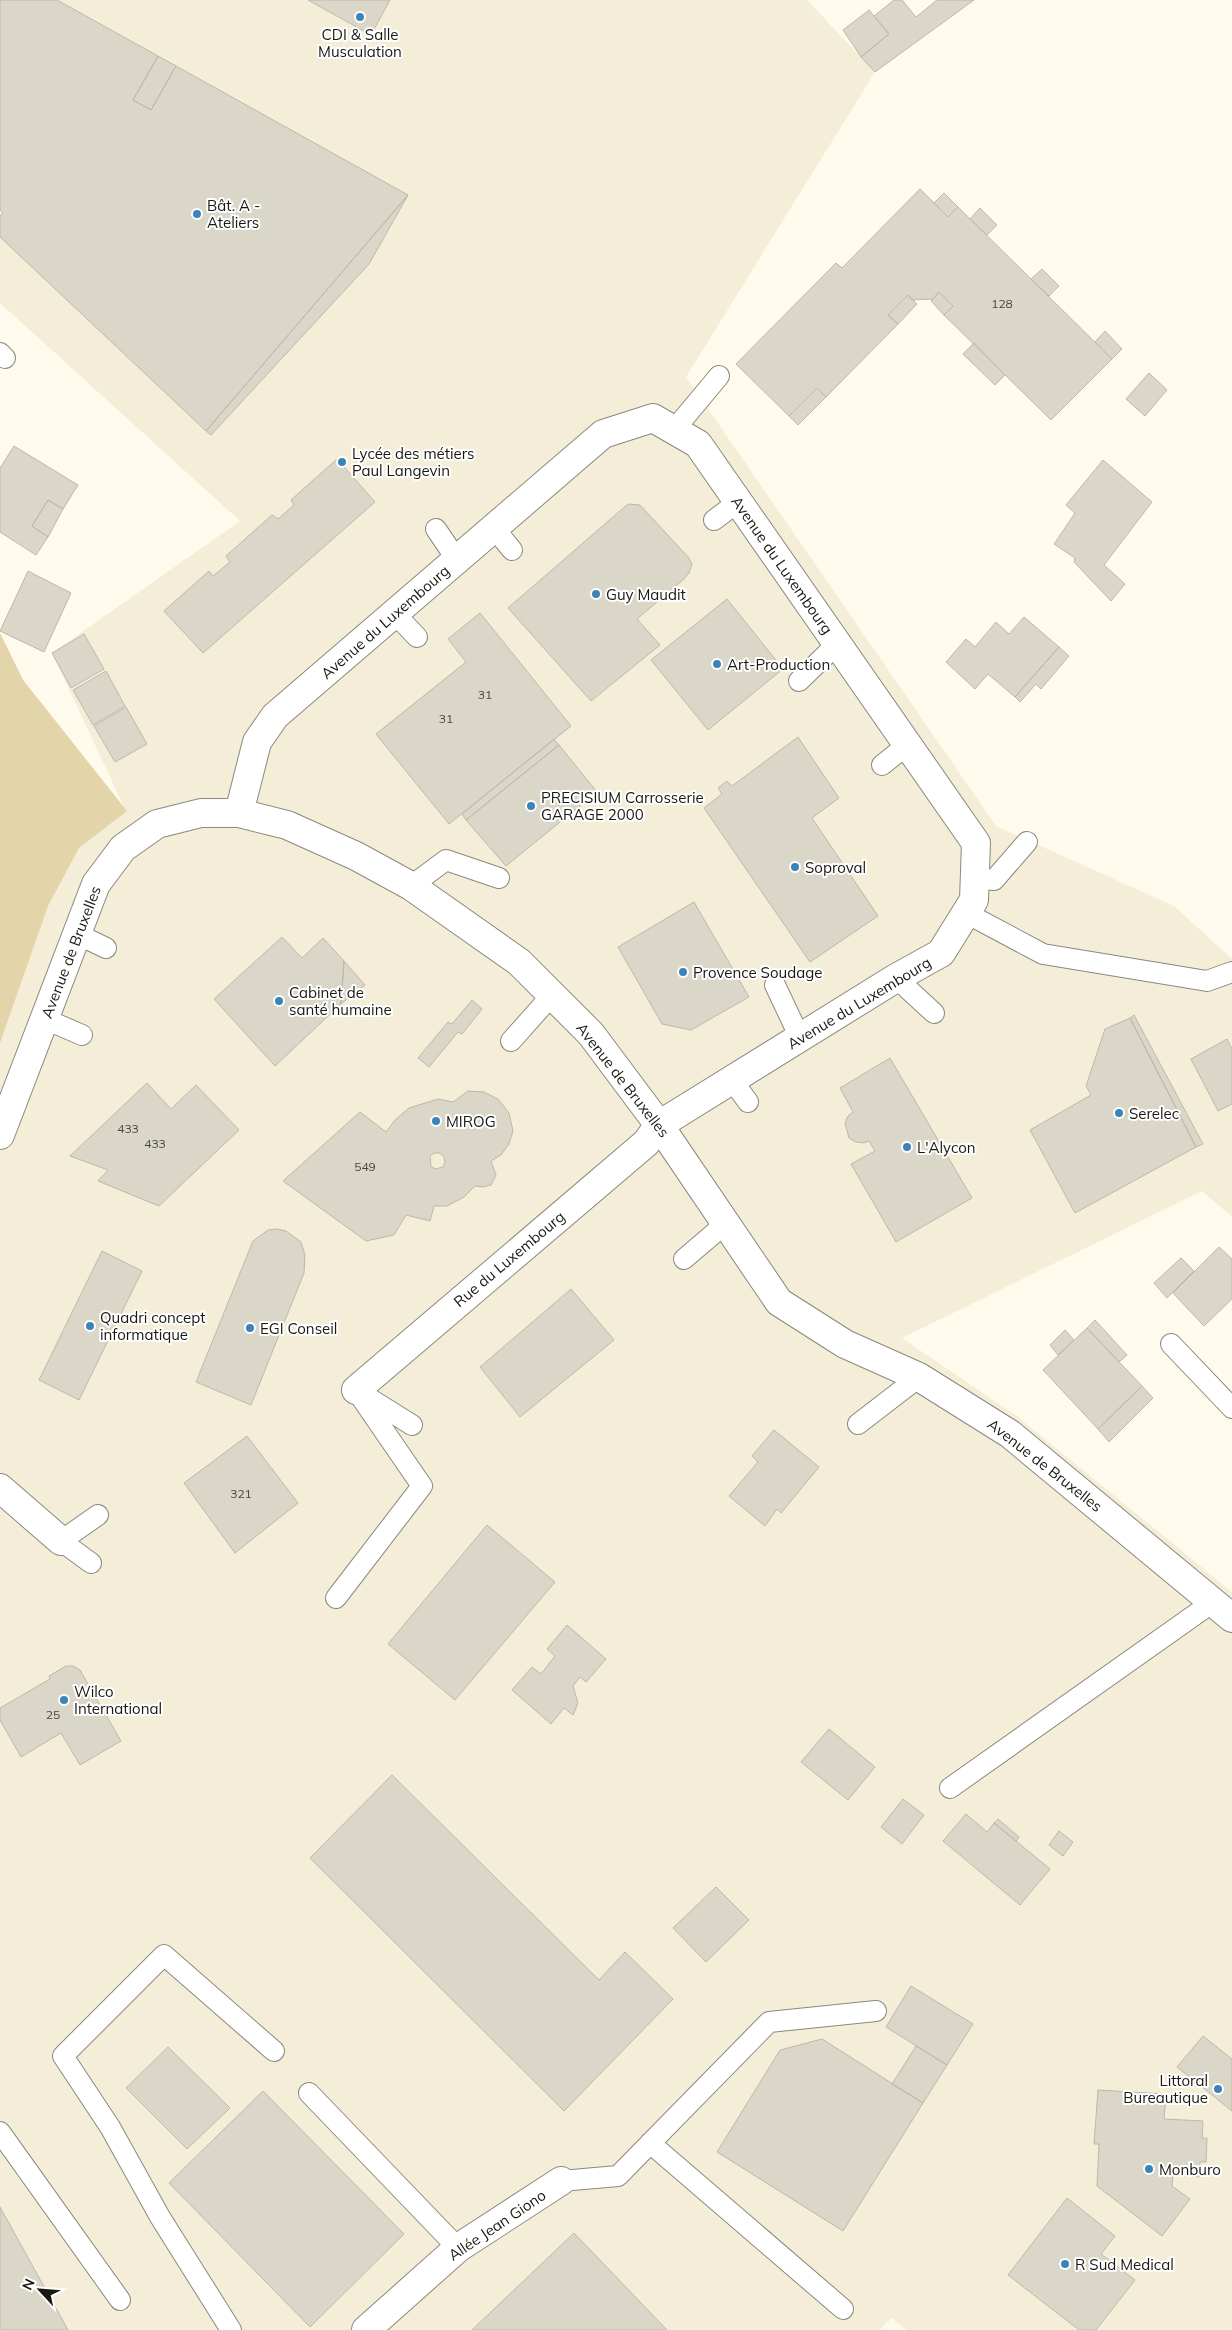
<svg xmlns="http://www.w3.org/2000/svg" width="1232" height="2330" font-family="Mulish,sans-serif">
  <style>
    .built { fill: #f4eed9 }
    .green { fill: #e3d5a9 }
    .building { fill: #dad6c8; stroke: #bcb8ab; fill-rule: evenodd }
    .lines { fill: none; stroke-linecap: round; stroke-linejoin: round }
    .service-casing { stroke: #8c887c; stroke-width: 22 }
    .minor-casing { stroke: #8c887c; stroke-width: 30 }
    .tertiary-casing { stroke: #8c887c; stroke-width: 30 }
    .service { stroke: #fff; stroke-width: 20 }
    .minor { stroke: #fff; stroke-width: 28 }
    .tertiary { stroke: #fff; stroke-width: 28 }
    .poi-dot { fill: #3b84b8; stroke: #fff; stroke-width: 2 }
    .labels { text-anchor: middle; dominant-baseline: central; stroke-width: 4; stroke-linejoin: round; paint-order: stroke }
    .number-label { font-size: 12px; fill: #494840 }
    .poi-label { font-size: 15px; fill: #191813; stroke: #fff; text-anchor: start }
    .street-label { font-size: 15px; fill: #191813; stroke: #fff }
  </style>
  <rect width="100%" height="100%" fill="#fefaec"/>
  <!-- built -->
  <path class="built" d="M0,0H807L875,72L686,377L996,826L1174,906L1232,959V1217L1202,1191L902,1338L1018,1417L1232,1592V2330H907L891,2318L880,2330H0V633L23,680L125,809L52,653L240,521L0,303Z"/>
  <!-- green -->
  <path class="green" d="M0,633L23,680L127,811L79,848L48,906L0,1043Z"/>
  <!-- building -->
  <path class="building" d="M0,0H57L158,56L133,100L151,110L176,66L408,195L206,431L0,237V216L3,213L0,210Z
    M308,0H390L371,35Z
    M894,0H902L916,17L937,0H974L875,72L861,57L889,34L874,16Z
    M869,10L889,34L861,57L843,30Z
    M158,56L176,66L151,110L133,100Z
    M920,189L948,217L958,207L1112,359L1051,420L944,315L953,306L939,292L933,299L912,300L908,295L888,315L898,324L826,397L817,388L789,416L736,364L836,263L842,268Z
    M944,193L958,207L948,217L934,203Z
    M408,195L369,264L211,435L206,431Z
    M980,208L997,225L987,235L970,219Z
    M1042,269L1059,286L1049,296L1031,279Z
    M939,292L953,306L944,315L931,301Z
    M908,295L917,304L898,324L888,315Z
    M1105,331L1122,349L1112,359L1095,342Z
    M974,343L1005,375L995,385L963,354Z
    M1149,373L1167,390L1145,416L1126,399Z
    M817,388L826,397L798,425L789,416Z
    M14,446L78,485L63,509L48,500L32,526L48,537L36,555L0,532V468Z
    M337,459L375,502L203,653L164,611L209,571L213,576L230,562L226,556L272,515L278,519L294,505L291,500Z
    M1103,460L1152,502L1104,565L1125,584L1111,601L1074,562L1075,558L1054,544L1075,513L1066,505Z
    M48,500L63,509L48,537L32,526Z
    M628,504L640,505L689,558L692,564L689,573L684,579L637,619L660,645L591,701L508,608Z
    M28,571L71,593L44,652L0,631Z
    M727,599L783,669L708,730L651,660Z
    M480,613L571,726L449,824L376,734L466,662L448,639Z
    M1024,617L1059,647L1015,697L988,674L975,689L946,662L966,639L975,647L996,622L1009,634Z
    M84,634L104,669L71,688L52,653Z
    M1059,647L1069,656L1041,689L1036,684L1020,702L1015,697Z
    M106,671L125,706L93,725L73,690Z
    M126,707L147,744L115,762L94,726Z
    M798,737L839,798L812,818L878,916L810,962L704,808L722,794L718,788L727,781L732,786Z
    M554,739L559,745L466,820L462,814Z
    M559,745L597,792L506,866L466,820Z
    M694,902L749,997L691,1030L662,1024L618,947Z
    M282,937L302,958L323,938L344,961L341,1004L275,1066L214,999Z
    M344,961L365,985L341,1004Z
    M472,1000L482,1009L462,1034L458,1032L429,1067L418,1058L448,1022L452,1024Z
    M1134,1015L1203,1144L1196,1147L1130,1018Z
    M1130,1018L1196,1147L1075,1213L1030,1130L1091,1095L1086,1086L1105,1029Z
    M1227,1039L1232,1049V1104L1218,1111L1191,1059Z
    M890,1058L972,1198L896,1242L851,1164L875,1151L869,1141L864,1143L856,1142L849,1138L845,1123L848,1116L853,1112L840,1088Z
    M147,1083L171,1109L196,1085L239,1130L159,1206L98,1181L108,1170L70,1156Z
    M468,1091L484,1092L498,1099L509,1113L513,1131L509,1144L501,1155L491,1161L496,1175L491,1185L483,1187L475,1186L464,1197L447,1206H434L430,1221L406,1215L394,1235L366,1241L283,1181L360,1112L386,1132L395,1120L409,1108L438,1099L453,1102ZM434,1153H440L444,1157L445,1162L443,1167L435,1169L431,1166L430,1156Z
    M277,1229L286,1231L301,1242L305,1255L304,1273L251,1405L196,1382L253,1241L268,1230Z
    M1219,1247L1232,1259V1299L1204,1326L1173,1293Z
    M102,1251L142,1271L79,1400L39,1380Z
    M1181,1258L1194,1271L1167,1298L1154,1283Z
    M571,1289L614,1340L520,1417L480,1367Z
    M1095,1320L1127,1355L1119,1362L1087,1328Z
    M1087,1328L1142,1386L1098,1429L1043,1370Z
    M1065,1330L1074,1340L1058,1355L1050,1345Z
    M1142,1386L1153,1398L1109,1442L1098,1429Z
    M774,1430L819,1467L781,1513L777,1509L765,1526L729,1496L758,1462L752,1456Z
    M247,1436L298,1503L235,1553L184,1483Z
    M487,1525L555,1582L455,1700L388,1644Z
    M567,1625L606,1659L586,1682L580,1677L573,1686L578,1703L573,1715L564,1708L551,1724L512,1690L532,1667L541,1674L555,1656L547,1649Z
    M66,1666H73L80,1670L121,1741L80,1765L61,1733L21,1757L0,1720V1708L50,1679L49,1676Z
    M829,1729L875,1767L848,1800L801,1762Z
    M392,1775L599,1980L625,1952L673,1999L564,2111L310,1858Z
    M903,1799L924,1815L902,1844L881,1827Z
    M966,1814L987,1832L994,1823L1050,1869L1020,1905L943,1841Z
    M998,1819L1019,1837L1016,1841L994,1823Z
    M1059,1831L1073,1842L1063,1856L1049,1845Z
    M716,1887L749,1920L706,1962L673,1928Z
    M911,1986L973,2024L947,2065L886,2027Z
    M1203,2036L1232,2059V2111L1177,2067Z
    M822,2039L923,2103L843,2231L717,2152L780,2050Z
    M916,2046L947,2065L923,2103L892,2084Z
    M168,2047L230,2108L187,2149L126,2088Z
    M1098,2090L1166,2094L1164,2119L1203,2121L1202,2138H1207L1206,2162H1200L1199,2177L1173,2175L1172,2186L1190,2199L1162,2236L1097,2186L1099,2144H1094Z
    M263,2091L404,2234L310,2327L169,2183Z
    M1067,2198L1115,2236L1101,2254L1135,2280L1096,2330H1079L1008,2275Z
    M0,2207L68,2330H0Z
    M574,2233L667,2330H472Z"/>
  <g class="lines">
    <defs>
      <path id="service" d="M0,353L5,358
        M674,430L719,376
        M714,520L738,502
        M494,528L512,550
        M436,529L457,560
        M395,614L417,637
        M799,681L837,644
        M882,765L907,745
        M975,878L994,880L1027,842
        M411,886L446,860L499,878
        M966,913L1043,954L1207,981L1232,972
        M77,934L106,948
        M896,978L934,1013
        M775,985L800,1038
        M45,1019L82,1035
        M511,1041L552,995
        M732,1080L748,1102
        M684,1259L725,1224
        M1171,1344L1232,1408
        M364,1395L412,1425
        M858,1424L919,1377
        M91,1563L61,1541L98,1515
        M336,1598L422,1486L356,1390
        M950,1788L1213,1602
        M309,2093L458,2248
        M0,2132L120,2300
        M650,2143L843,2309
        M561,2181L618,2176L769,2022L876,2011
        M231,2330L160,2217L110,2127L63,2056L164,1955L274,2051"/>
      <path id="minor" d="M239,813L257,742L275,716L603,434L653,418L698,444L976,843L974,900L941,953L896,978L659,1125L646,1143L356,1390
        M0,1488L61,1541
        M366,2330L458,2248L561,2181"/>
      <path id="tertiary" d="M0,1135L96,884L123,848L157,824L201,813H239L287,825L356,856L411,886L519,962L591,1034L659,1125L779,1302L845,1344L919,1377L1010,1434L1232,1618"/>
    </defs>
    <!-- service casing -->
    <use href="#service" class="service-casing"/>
    <!-- minor casing -->
    <use href="#minor" class="minor-casing"/>
    <!-- tertiary casing -->
    <use href="#tertiary" class="tertiary-casing"/>
    <!-- service -->
    <use href="#service" class="service"/>
    <!-- minor -->
    <use href="#minor" class="minor"/>
    <!-- tertiary -->
    <use href="#tertiary" class="tertiary"/>
  </g>
  <!-- markers -->
  <g class="poi-dot">
    <circle cx="360" cy="17" r="5"/>
    <circle cx="197" cy="214" r="5"/>
    <circle cx="342" cy="462" r="5"/>
    <circle cx="596" cy="594" r="5"/>
    <circle cx="717" cy="664" r="5"/>
    <circle cx="531" cy="806" r="5"/>
    <circle cx="795" cy="867" r="5"/>
    <circle cx="683" cy="972" r="5"/>
    <circle cx="279" cy="1001" r="5"/>
    <circle cx="1119" cy="1113" r="5"/>
    <circle cx="436" cy="1121" r="5"/>
    <circle cx="907" cy="1147" r="5"/>
    <circle cx="90" cy="1326" r="5"/>
    <circle cx="250" cy="1328" r="5"/>
    <circle cx="64" cy="1700" r="5"/>
    <circle cx="1218" cy="2089" r="5"/>
    <circle cx="1149" cy="2169" r="5"/>
    <circle cx="1065" cy="2264" r="5"/>
  </g>
  <g class="labels">
    <!-- number labels -->
    <g class="number-label">
      <text x="1002" y="303">128</text>
      <text x="485" y="694">31</text>
      <text x="446" y="718">31</text>
      <text x="128" y="1128">433</text>
      <text x="155" y="1143">433</text>
      <text x="365" y="1166">549</text>
      <text x="241" y="1493">321</text>
      <text x="53" y="1714">25</text>
    </g>
    <!-- poi labels -->
    <g class="poi-label">
      <text x="360" y="34" text-anchor="middle">CDI &amp; Salle<tspan x="360" dy="17">Musculation</tspan></text>
      <text x="207" y="205">Bât. A -<tspan x="207" dy="17">Ateliers</tspan></text>
      <text x="352" y="453">Lycée des métiers<tspan x="352" dy="17">Paul Langevin</tspan></text>
      <text x="606" y="594">Guy Maudit</text>
      <text x="727" y="664">Art-Production</text>
      <text x="541" y="797">PRECISIUM Carrosserie<tspan x="541" dy="17">GARAGE 2000</tspan></text>
      <text x="805" y="867">Soproval</text>
      <text x="693" y="972">Provence Soudage</text>
      <text x="289" y="992">Cabinet de<tspan x="289" dy="17">santé humaine</tspan></text>
      <text x="1129" y="1113">Serelec</text>
      <text x="446" y="1121">MIROG</text>
      <text x="917" y="1147">L'Alycon</text>
      <text x="100" y="1317">Quadri concept<tspan x="100" dy="17">informatique</tspan></text>
      <text x="260" y="1328">EGI Conseil</text>
      <text x="74" y="1691">Wilco<tspan x="74" dy="17">International</tspan></text>
      <text x="1208" y="2080" text-anchor="end">Littoral<tspan x="1208" dy="17">Bureautique</tspan></text>
      <text x="1159" y="2169">Monburo</text>
      <text x="1075" y="2264">R Sud Medical</text>
    </g>
    <!-- street labels -->
    <g class="street-label">
      <text transform="translate(782 565) rotate(55)">Avenue du Luxembourg</text>
      <text transform="translate(385 622) rotate(-41)">Avenue du Luxembourg</text>
      <text transform="translate(71 952) rotate(-69)">Avenue de Bruxelles</text>
      <text transform="translate(859 1003) rotate(-31)">Avenue du Luxembourg</text>
      <text transform="translate(623 1080) rotate(52)">Avenue de Bruxelles</text>
      <text transform="translate(509 1259) rotate(-40)">Rue du Luxembourg</text>
      <text transform="translate(1045 1465) rotate(38)">Avenue de Bruxelles</text>
      <text transform="translate(497 2225) rotate(-34)">Allée Jean Giono</text>
    </g>
  </g>
  <!-- north arrow -->
  <g transform="translate(40 2290) rotate(296)" stroke="#ffffff" stroke-width="4" paint-order="stroke">
  <path d="M0-4L9 19L0 12L-9 19Z" fill="#191813"/>
  <text y="-8" font-size="14" font-weight="bold" text-anchor="middle" fill="#191813">N</text>
  </g>
</svg>
